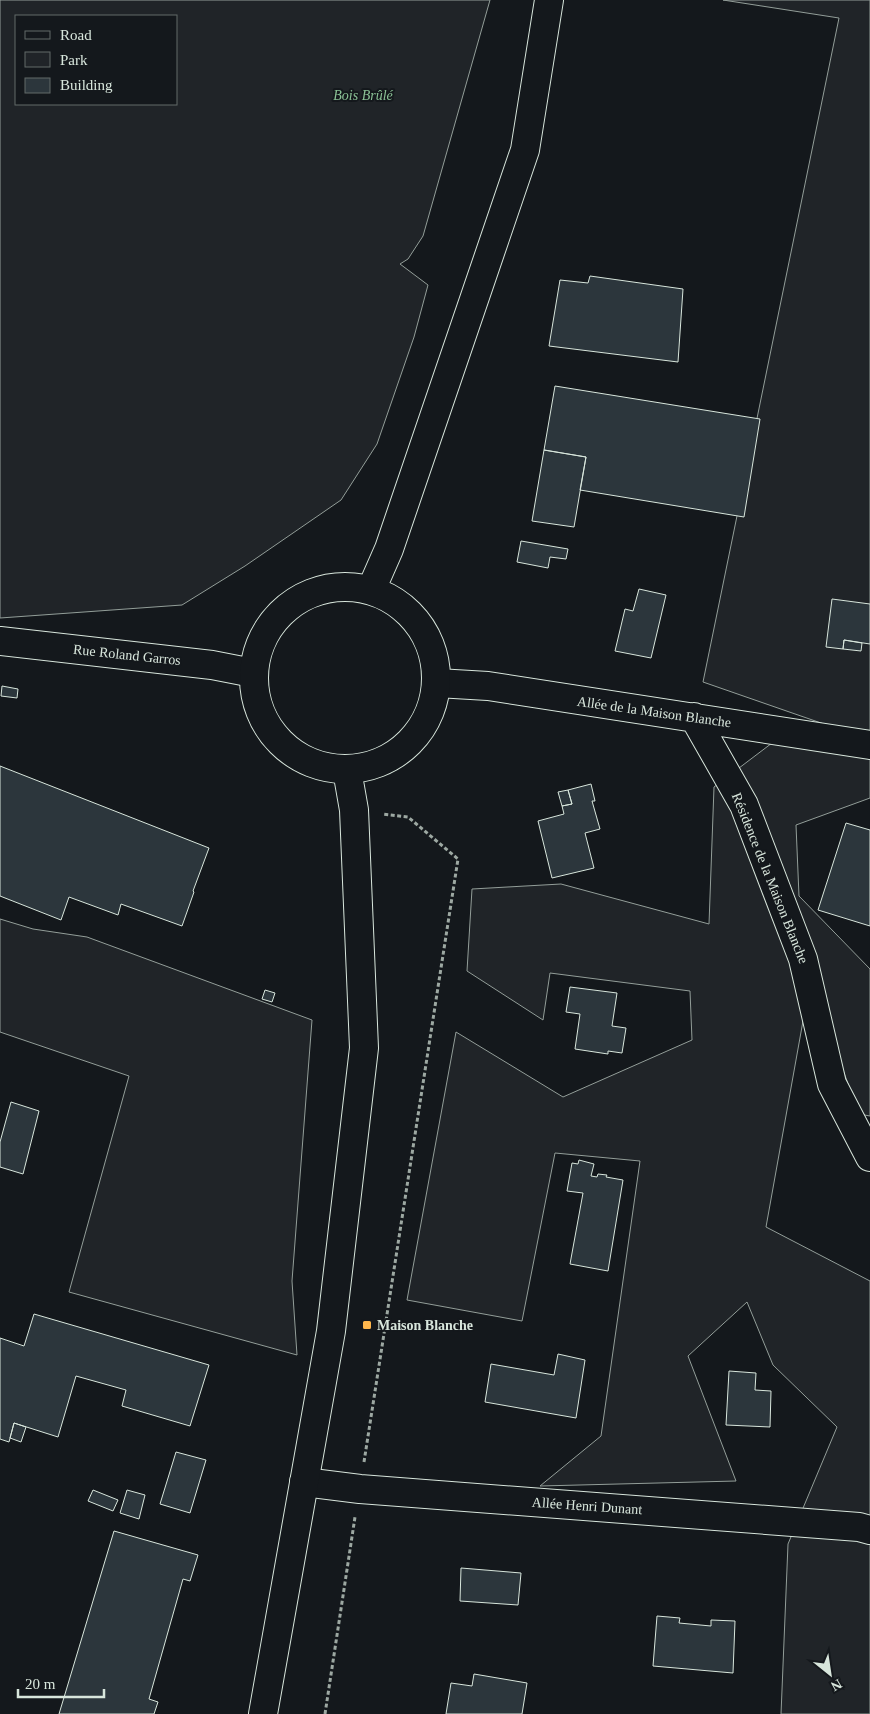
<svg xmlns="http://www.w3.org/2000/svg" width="870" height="1714" font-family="Georgia,serif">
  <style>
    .green { fill: #202428; stroke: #939e99; fill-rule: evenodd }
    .building { fill: #2c363c; stroke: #d8e6dc }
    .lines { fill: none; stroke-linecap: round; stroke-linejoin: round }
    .minor-casing { stroke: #d8e6dc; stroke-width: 30 }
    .major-casing { stroke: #d8e6dc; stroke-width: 30 }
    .path { stroke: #9da8a2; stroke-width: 3; stroke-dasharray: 4 2.5; stroke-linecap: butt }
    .minor { stroke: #14181c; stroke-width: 28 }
    .major { stroke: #14181c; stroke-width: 28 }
    .poi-dot { fill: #ffb74d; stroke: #14181c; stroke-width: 2 }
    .labels { text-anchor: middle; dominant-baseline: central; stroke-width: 4; stroke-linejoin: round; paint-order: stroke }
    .park-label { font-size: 14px; font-style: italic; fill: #8ac095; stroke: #14181c }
    .street-label { font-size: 14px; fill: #d8e6dc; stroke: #14181c }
    .poi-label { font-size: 14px; font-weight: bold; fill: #d8e6dc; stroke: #14181c; text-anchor: start }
  </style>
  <rect width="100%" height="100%" fill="#14181c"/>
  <!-- green -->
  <path class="green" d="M0,0H490L423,236L408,259L400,264L428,285L414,337L377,444L341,500L245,566L182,605L0,618ZM16,16H176V104H16Z
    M723,0H870V740L703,682L839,18Z
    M776,740L870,755V798L796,825L799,896L870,969V1116L859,1114L823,1015L803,1021L766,1227L870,1281V1714H781L788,1544L837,1427L773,1365L747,1302L688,1356L736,1481L540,1486L601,1436L640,1161L555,1153L522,1321L407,1300L456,1032L563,1097L692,1040L690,991L550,973L543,1020L467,971L472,889L561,884L709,924L714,787Z
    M0,919L33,929L87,937L312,1020L292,1281L297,1355L69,1292L129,1076L0,1032Z"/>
  <!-- building -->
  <path class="building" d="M590,276L683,289L678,362L549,346L560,280L588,283Z
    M555,386L760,419L744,517L580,490L586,457L544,450Z
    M544,450L586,457L574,527L532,521Z
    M521,541L568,549L566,559L550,557L548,568L517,562Z
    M639,589L666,595L651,658L615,651L625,609L633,611Z
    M832,599L870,604V644L844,640L843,649L826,647Z
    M844,640L862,643L861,651L843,649Z
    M2,686L18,689L17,698L1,696Z
    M0,766L209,848L193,891L194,892L182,926L121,904L118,915L69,897L61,920L0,896Z
    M591,784L595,801H592L600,829L585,833L594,868L552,878L538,821L564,814L562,806L572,804L568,790Z
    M568,790L572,804L562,806L558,792Z
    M846,823L870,830V926L818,910Z
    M570,987L617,993L612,1026L626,1028L622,1053L608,1051V1054L575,1049L580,1014L566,1012Z
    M265,990L275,993L272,1002L262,999Z
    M11,1102L39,1111L23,1174L0,1167V1142Z
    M579,1160L594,1164L591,1176L597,1177L598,1174L607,1175L606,1177L623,1180L608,1271L570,1264L583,1193L567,1191L572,1163L578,1164Z
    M34,1314L209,1365L190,1426L122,1406L126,1390L76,1376L58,1437L14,1423L9,1442L0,1439V1338L24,1346Z
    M558,1354L585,1360L576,1418L485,1402L491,1364L554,1375Z
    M729,1371L756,1373L755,1390L771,1391L770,1427L726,1425Z
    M14,1423L26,1427L21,1442L10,1438Z
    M176,1452L206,1460L190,1513L160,1504Z
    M93,1490L118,1500L113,1511L88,1501Z
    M127,1490L145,1495L139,1519L120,1513Z
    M114,1531L198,1555L190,1581L183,1579L149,1699L158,1702L154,1714H59Z
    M461,1568L521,1573L518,1605L460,1601Z
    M657,1616L680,1618L679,1623L711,1626V1620L735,1621L733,1673L653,1666Z
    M474,1674L527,1683L522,1714H446L451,1683L472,1686Z"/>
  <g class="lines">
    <defs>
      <path id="minor" d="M0,641L212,665L253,673
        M437,683L488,686L870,745
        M694,717L744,805L803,959L832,1084L870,1157
        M304,1482L360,1489L859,1527L870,1530"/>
      <path id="major" d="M254 678a91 91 0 1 1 182 0a91 91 0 1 1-182 0Z
        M371,590L389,549L525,150L549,0
        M263,1714L331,1331L364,1048L354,810L347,770"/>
    </defs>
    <!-- minor casing -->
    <use href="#minor" class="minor-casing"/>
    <!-- major casing -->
    <use href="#major" class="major-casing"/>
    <!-- path -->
    <path class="path" d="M364,1462L458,859L408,817L382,814
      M325,1714L355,1517"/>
    <!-- minor -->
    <use href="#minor" class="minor"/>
    <!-- major -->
    <use href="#major" class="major"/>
  </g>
  <!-- markers -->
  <rect class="poi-dot" x="362" y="1320" width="10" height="10" rx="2.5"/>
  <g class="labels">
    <!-- park labels -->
    <g class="park-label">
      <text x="363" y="95">Bois Brûlé</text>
    </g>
    <!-- street labels -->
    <g class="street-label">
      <text transform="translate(127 655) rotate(6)">Rue Roland Garros</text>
      <text transform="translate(654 712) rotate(8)">Allée de la Maison Blanche</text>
      <text transform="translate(770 878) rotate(68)">Résidence de la Maison Blanche</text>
      <text transform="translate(587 1506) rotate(4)">Allée Henri Dunant</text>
    </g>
    <!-- poi labels -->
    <g class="poi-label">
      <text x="377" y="1325">Maison Blanche</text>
    </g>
  </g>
  <!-- legend -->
  <rect x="15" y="15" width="162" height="90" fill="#14181c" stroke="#626a69"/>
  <rect x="25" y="31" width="25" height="8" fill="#14181c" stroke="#626a69"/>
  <text x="60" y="40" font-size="15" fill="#d8e6dc">Road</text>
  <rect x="25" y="52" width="25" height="15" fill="#202428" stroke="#626a69"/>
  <text x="60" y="65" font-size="15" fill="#d8e6dc">Park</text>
  <rect x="25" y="78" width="25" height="15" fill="#2c363c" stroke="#626a69"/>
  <text x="60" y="90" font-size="15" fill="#d8e6dc">Building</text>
  <!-- north arrow -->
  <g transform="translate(830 1674) rotate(150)" stroke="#14181c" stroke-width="4" paint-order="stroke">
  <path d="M0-4L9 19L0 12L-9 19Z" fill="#d8e6dc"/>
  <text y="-8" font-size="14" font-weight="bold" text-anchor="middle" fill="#d8e6dc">N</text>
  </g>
  <!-- scale -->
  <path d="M18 1689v8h86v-8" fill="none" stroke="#d8e6dc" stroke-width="2.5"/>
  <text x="25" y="1689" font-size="15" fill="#d8e6dc" stroke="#14181c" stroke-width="4" paint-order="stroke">20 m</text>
</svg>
